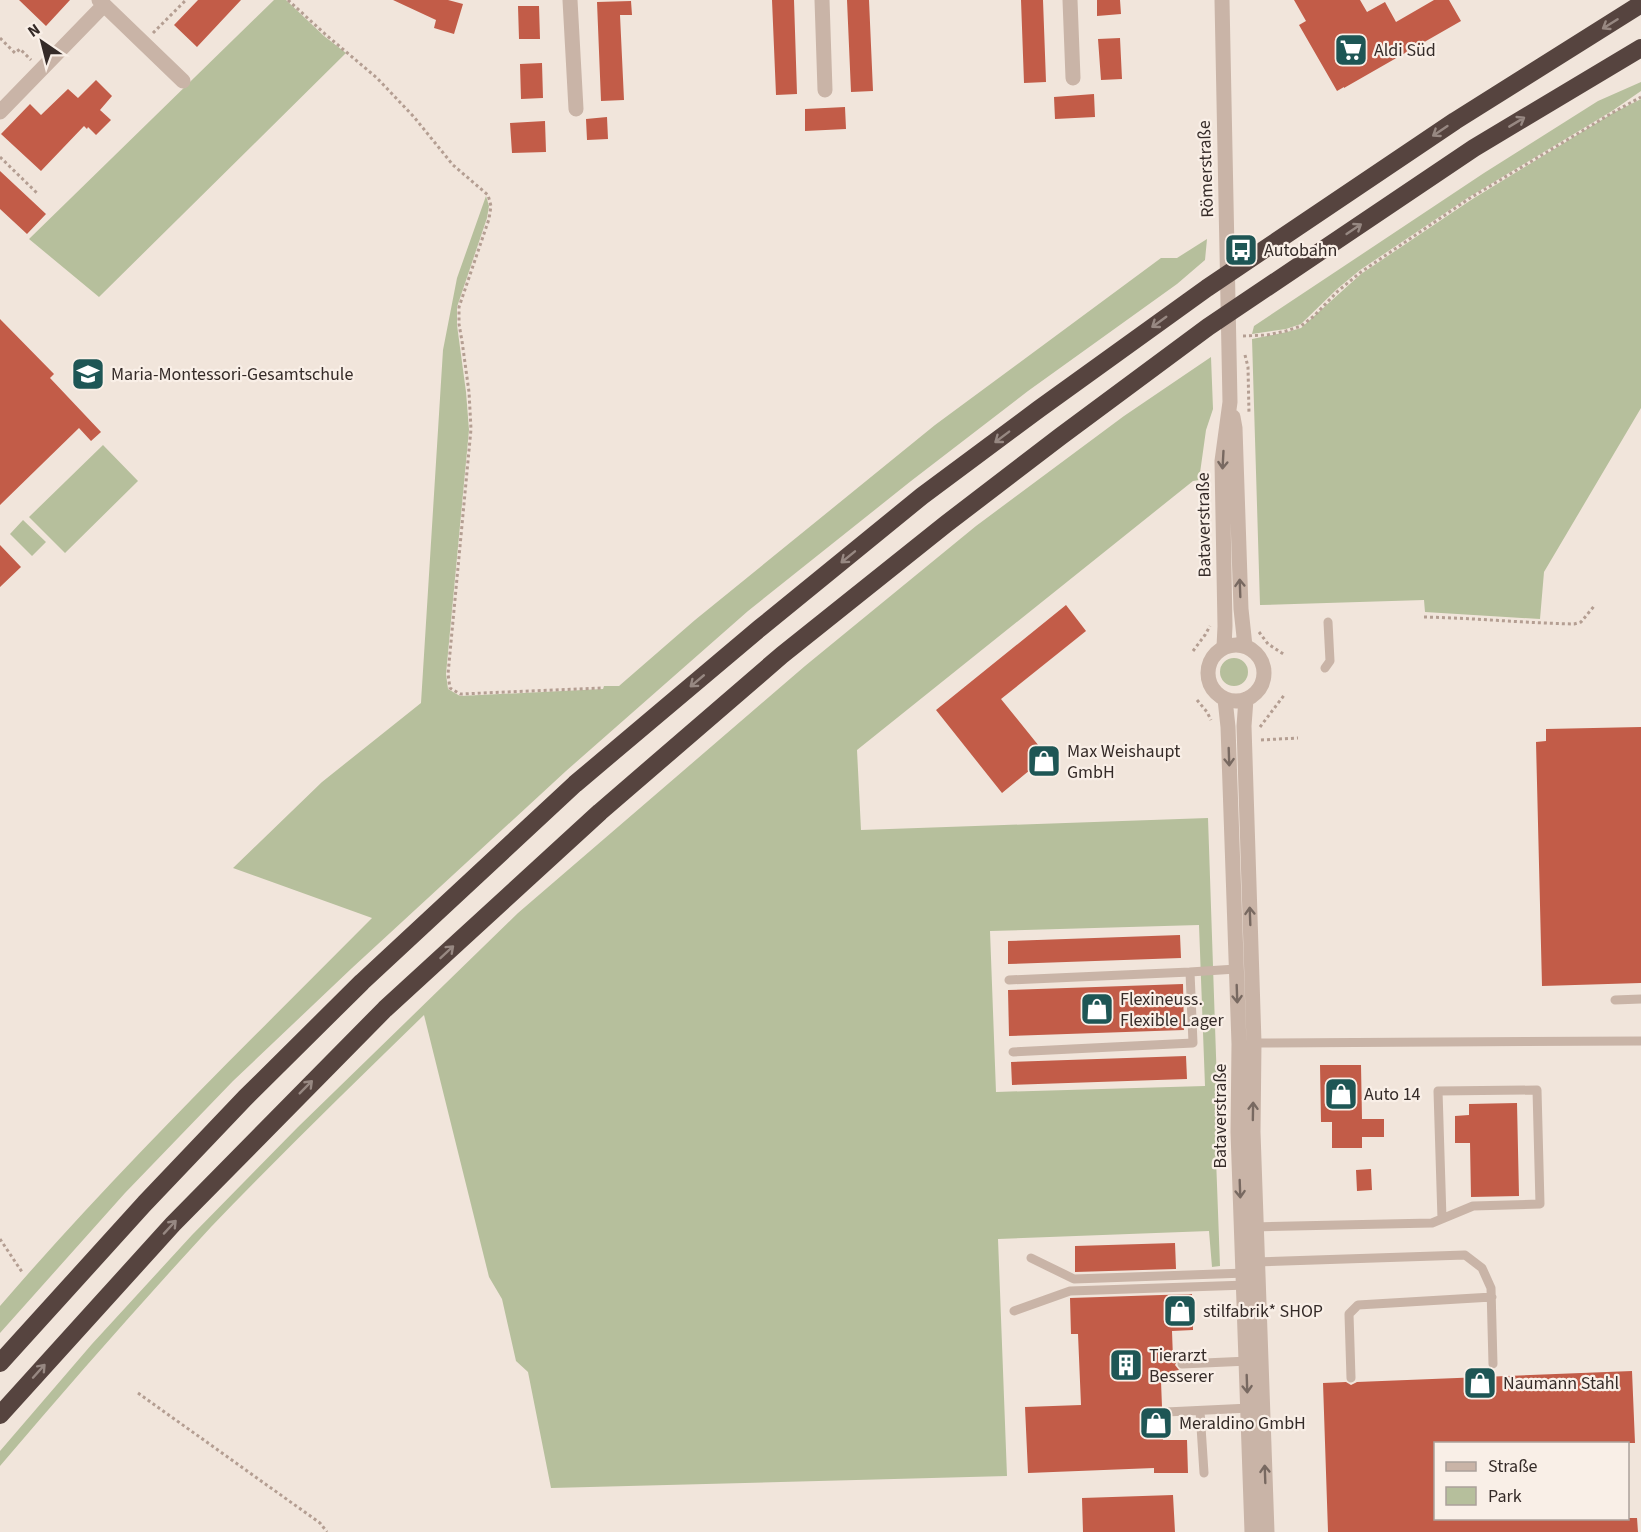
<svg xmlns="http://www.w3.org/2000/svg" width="1641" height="1532" font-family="'Source Sans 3',sans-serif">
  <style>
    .green { fill: #b6bf9c; fill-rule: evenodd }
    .building { fill: #c25c48 }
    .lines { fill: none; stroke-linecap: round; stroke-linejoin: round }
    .path { stroke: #b49e92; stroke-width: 3; stroke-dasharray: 3 3; stroke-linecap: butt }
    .service { stroke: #c9b4a7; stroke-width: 9 }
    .minor { stroke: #c9b4a7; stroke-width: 15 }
    .tertiary { stroke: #c9b4a7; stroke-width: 15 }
    .motorway { stroke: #56443f; stroke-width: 18 }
    .oneway { stroke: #978882 }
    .oneway2 { stroke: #786961 }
    .labels { text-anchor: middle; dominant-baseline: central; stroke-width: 4.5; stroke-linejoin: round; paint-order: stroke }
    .poi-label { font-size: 18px; fill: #352b28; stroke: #f9efe7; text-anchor: start }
    .street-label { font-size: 18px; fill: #352b28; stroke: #f9efe7 }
  </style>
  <rect width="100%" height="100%" fill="#f1e5db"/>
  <!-- green -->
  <path class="green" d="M274,0H286L324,36L346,53L99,297L29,239Z
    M1641,82V91L1612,111L1469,197L1360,270L1337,289L1301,324L1286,329L1252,334L1254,326L1484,173L1598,101Z
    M1641,99V408L1544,572L1540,619L1425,612L1424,600L1260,605L1252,339L1287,332L1301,328L1361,274L1471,200L1613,113Z
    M486,196L489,206L487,218L457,307V325L466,392L469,430L446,674L448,689L460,696L603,689L604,686H619L695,620L935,425L1161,258H1177L1207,239L1205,260L1177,284L1028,391L911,481L748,611L566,771L352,968L233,1081L125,1193L0,1333V1306C117,1170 246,1045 372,918L233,868L322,782L421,703L443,350L457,278Z
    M1211,357L1213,409L1206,430L1199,480L1193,481L857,750L861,830L1208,818L1217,1085L1216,1158L1220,1266L1212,1267L1209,1231L998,1239L1007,1476L551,1488L528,1372L516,1361L502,1299L489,1277L424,1015C352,1085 280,1155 211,1227C139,1305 69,1385 0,1466V1451L92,1344L192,1235L298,1127L518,913L805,666L976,526L1124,416ZM1199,925L1205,1086L996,1092L990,931Z
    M103,445L138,481L65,553L29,517Z
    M23,520L46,542L32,556L10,534Z
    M1220 672a14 14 0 1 1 28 0a14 14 0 1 1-28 0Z"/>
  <!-- building -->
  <path class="building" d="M19,0H70L46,26Z
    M198,0H241L197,47L174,25Z
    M393,0H448L463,4L454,34L434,28L436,20Z
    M772,0H794L797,94L776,95Z
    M847,0H869L873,91L851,92Z
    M1021,0H1043L1046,82L1024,83Z
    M1097,0H1120L1121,14L1097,16Z
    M1294,0H1360L1367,12L1385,2L1396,22L1434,0H1449L1461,21L1344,88V87L1337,91L1299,25L1306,21Z
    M631,1L632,15H620L624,100L601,101L597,2Z
    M518,6H539L540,39H519Z
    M1120,38L1122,79L1101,80L1098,39Z
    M542,63L543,98L521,99L520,64Z
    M96,80L112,96L100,110L111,120L96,135L88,127L87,129L84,126L41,171L1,134L30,104L41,115L68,89L78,98Z
    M1094,94L1095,117L1055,119L1054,97Z
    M845,107L846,129L805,131V109Z
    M607,117L608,139L587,140L586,119Z
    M545,121L546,152L512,153L510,123Z
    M0,171L46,214L27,234L0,209Z
    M0,319L54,374L50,378L101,432L91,441L79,428L0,505Z
    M0,545L21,567L0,587Z
    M1066,605L1086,631L1001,699L1047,756L1002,793L936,710Z
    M1641,727V983L1542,986L1536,742L1546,741V729Z
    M1180,935L1181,958L1008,964V941Z
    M1183,984L1184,1030L1009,1036L1008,990Z
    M1186,1056L1187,1079L1012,1085L1011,1062Z
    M1320,1065H1361L1362,1119H1384V1137H1362V1148H1332V1122H1321Z
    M1517,1103L1519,1196L1471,1197L1470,1143H1455V1116L1469,1115V1104Z
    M1371,1169L1372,1190L1357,1191L1356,1170Z
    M1175,1243L1176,1269L1075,1272V1246Z
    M1192,1294L1193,1330L1172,1331L1173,1359H1178L1175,1365L1179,1370L1173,1371V1381H1161L1162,1407L1159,1412L1162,1417L1163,1440H1187L1188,1473H1154V1468L1028,1473L1025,1407L1081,1405L1078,1334H1071L1070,1298Z
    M1632,1371L1635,1443H1436V1518H1637L1638,1532H1328L1323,1383L1346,1382L1351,1385L1357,1382Z
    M1173,1495L1175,1532H1083L1082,1498Z"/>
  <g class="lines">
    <!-- path -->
    <path class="path" d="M288,0L325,34L377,78L414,117L453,165L488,195L491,206L489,219L459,307V324L462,341L469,392L471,429L448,674L450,688L460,694L602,688
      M153,33L186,0
      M0,38L15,53L20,49L31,60
      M0,157L38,194
      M1243,336L1267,335L1286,331L1301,326L1314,316L1338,291L1361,272L1470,198L1612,113L1641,97
      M1245,355L1248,367L1249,414
      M1424,617C1474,618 1524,623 1574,624L1581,622L1595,605
      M1259,632L1268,644L1285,655
      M1193,651L1205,635L1210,626
      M1197,700L1207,712L1211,720
      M1260,727L1285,694
      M1261,740L1298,738
      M0,1239L22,1272
      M138,1393L320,1523L327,1532"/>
    <!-- service -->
    <path class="service" d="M1325,668L1330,661L1328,622
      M1190,972L1236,969
      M1009,980L1190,972L1193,1043L1013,1052
      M1615,1000L1641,999
      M1250,1043L1641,1041
      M1253,1227L1432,1223L1473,1206L1540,1204L1537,1090L1438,1091L1442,1219
      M1031,1258L1074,1279L1246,1273
      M1254,1262L1465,1255L1482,1268L1491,1288L1493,1364
      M1014,1311L1070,1291L1247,1285
      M1182,1364L1249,1361
      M1351,1378L1349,1314L1358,1305L1492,1297
      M1200,1411L1204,1473
      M1166,1412L1250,1408"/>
    <!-- minor -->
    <path class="minor" d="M99,0L183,81
      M570,0L576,109
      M822,0L825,90
      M1070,0L1073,78
      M0,112L104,5"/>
    <!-- tertiary -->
    <path class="tertiary" d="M1222,0L1230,402L1222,461L1225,626L1224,647
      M1233,417L1235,428L1241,609L1245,646
      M1208 673a28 28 0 1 1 56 0a28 28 0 1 1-56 0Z
      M1225,699L1228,727L1239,1044L1238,1132L1252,1532
      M1246,699L1244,726L1254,1043L1253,1132L1267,1532"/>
    <!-- motorway -->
    <path class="motorway" d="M0,1363L145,1203L245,1098L362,982L575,784L760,628L922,496L1039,409L1207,288L1455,121L1641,4
      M0,1415L173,1224L385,1009L600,812L782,655L946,524L1061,436L1208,327L1474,148L1641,48"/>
  </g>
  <!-- one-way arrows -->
  <defs><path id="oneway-shaft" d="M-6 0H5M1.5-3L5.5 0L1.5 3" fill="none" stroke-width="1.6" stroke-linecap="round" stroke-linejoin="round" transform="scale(1.5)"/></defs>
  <g class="oneway">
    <use href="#oneway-shaft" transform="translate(1610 24) rotate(148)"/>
    <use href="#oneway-shaft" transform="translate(1517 122) rotate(-31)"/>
    <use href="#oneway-shaft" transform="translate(1440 131) rotate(146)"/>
    <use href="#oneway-shaft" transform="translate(1354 229) rotate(-34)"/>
    <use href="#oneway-shaft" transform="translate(1159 322) rotate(144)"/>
    <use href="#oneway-shaft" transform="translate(1002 437) rotate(143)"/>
    <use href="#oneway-shaft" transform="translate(848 557) rotate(141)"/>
    <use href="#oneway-shaft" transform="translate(697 681) rotate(140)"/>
    <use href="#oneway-shaft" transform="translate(447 952) rotate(-43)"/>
    <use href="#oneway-shaft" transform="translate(306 1087) rotate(-45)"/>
    <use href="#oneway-shaft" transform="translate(170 1227) rotate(-47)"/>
    <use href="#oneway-shaft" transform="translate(39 1371) rotate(-48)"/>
  </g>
  <g class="oneway2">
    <use href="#oneway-shaft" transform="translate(1223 460) rotate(93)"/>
    <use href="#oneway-shaft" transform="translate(1240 588) rotate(-92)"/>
    <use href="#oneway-shaft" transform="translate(1229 757) rotate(88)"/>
    <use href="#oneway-shaft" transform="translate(1250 916) rotate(-92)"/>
    <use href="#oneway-shaft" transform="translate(1237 994) rotate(88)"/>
    <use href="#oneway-shaft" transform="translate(1253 1111) rotate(-89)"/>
    <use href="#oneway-shaft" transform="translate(1240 1189) rotate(88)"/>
    <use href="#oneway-shaft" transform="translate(1247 1384) rotate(88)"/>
    <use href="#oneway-shaft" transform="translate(1265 1474) rotate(-92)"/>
  </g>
  <!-- icons -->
  <defs>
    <symbol id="supermarket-square" viewBox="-11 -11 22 22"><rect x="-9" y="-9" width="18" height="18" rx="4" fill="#1e5655" stroke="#f9efe7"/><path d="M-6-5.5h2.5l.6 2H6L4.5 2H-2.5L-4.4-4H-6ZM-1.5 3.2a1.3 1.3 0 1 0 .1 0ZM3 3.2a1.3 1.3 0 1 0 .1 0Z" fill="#fff"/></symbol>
    <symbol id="bus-square" viewBox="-11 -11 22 22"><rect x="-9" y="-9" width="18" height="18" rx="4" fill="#1e5655" stroke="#f9efe7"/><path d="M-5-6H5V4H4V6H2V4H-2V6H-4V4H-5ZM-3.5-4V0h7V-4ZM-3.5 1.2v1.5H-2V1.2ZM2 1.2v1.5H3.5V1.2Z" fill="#fff"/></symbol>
    <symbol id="school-square" viewBox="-11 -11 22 22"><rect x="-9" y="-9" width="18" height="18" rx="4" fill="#1e5655" stroke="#f9efe7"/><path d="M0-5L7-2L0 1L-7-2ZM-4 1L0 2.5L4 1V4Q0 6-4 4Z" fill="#fff"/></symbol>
    <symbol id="shop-square" viewBox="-11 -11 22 22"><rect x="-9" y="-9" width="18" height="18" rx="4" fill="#1e5655" stroke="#f9efe7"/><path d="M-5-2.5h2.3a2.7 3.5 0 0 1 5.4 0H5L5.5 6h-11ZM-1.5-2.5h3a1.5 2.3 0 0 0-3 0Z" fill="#fff"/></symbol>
    <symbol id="building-square" viewBox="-11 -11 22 22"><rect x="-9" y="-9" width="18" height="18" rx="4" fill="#1e5655" stroke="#f9efe7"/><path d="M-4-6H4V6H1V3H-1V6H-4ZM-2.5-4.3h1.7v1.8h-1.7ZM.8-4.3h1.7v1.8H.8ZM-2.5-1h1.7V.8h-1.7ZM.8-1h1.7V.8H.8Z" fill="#fff"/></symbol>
  </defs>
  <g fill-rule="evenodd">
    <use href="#supermarket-square" x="1332" y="31" width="38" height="38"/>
    <use href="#bus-square" x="1222" y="231" width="38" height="38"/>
    <use href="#school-square" x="69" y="355" width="38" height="38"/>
    <use href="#shop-square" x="1025" y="742" width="38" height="38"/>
    <use href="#shop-square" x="1078" y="990" width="38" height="38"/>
    <use href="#shop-square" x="1322" y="1075" width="38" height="38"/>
    <use href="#shop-square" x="1161" y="1292" width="38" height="38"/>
    <use href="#building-square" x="1107" y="1346" width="38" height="38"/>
    <use href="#shop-square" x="1461" y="1364" width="38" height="38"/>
    <use href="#shop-square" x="1137" y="1404" width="38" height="38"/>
  </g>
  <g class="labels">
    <!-- poi labels -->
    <g class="poi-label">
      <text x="1374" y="50">Aldi Süd</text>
      <text x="1264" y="250">Autobahn</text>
      <text x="111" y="374">Maria-Montessori-Gesamtschule</text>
      <text x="1067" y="751">Max Weishaupt<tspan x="1067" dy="21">GmbH</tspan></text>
      <text x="1120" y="999">Flexineuss.<tspan x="1120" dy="21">Flexible Lager</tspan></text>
      <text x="1364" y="1094">Auto 14</text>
      <text x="1203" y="1311">stilfabrik* SHOP</text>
      <text x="1149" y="1355">Tierarzt<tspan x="1149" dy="21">Besserer</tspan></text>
      <text x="1503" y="1383">Naumann Stahl</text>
      <text x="1179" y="1423">Meraldino GmbH</text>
    </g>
    <!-- street labels -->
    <g class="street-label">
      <text transform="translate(1206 169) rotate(-92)">Römerstraße</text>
      <text transform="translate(1204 525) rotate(-91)">Bataverstraße</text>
      <text transform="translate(1220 1116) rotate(-90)">Bataverstraße</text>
    </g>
  </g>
  <!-- legend -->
  <rect x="1434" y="1442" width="195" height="78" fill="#f9efe7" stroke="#aba19b" stroke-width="1.5"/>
  <rect x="1446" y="1462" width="30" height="9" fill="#c9b4a7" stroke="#aba19b" stroke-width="1.5"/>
  <text x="1488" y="1472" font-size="18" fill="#352b28">Straße</text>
  <rect x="1446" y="1487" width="30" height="18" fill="#b6bf9c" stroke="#aba19b" stroke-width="1.5"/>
  <text x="1488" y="1502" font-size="18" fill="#352b28">Park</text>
  <!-- north arrow -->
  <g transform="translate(42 42) rotate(325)" stroke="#f9efe7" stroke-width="4.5" paint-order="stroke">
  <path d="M0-4.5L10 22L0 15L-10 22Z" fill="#352b28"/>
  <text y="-9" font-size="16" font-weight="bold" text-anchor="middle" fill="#352b28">N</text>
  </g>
</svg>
